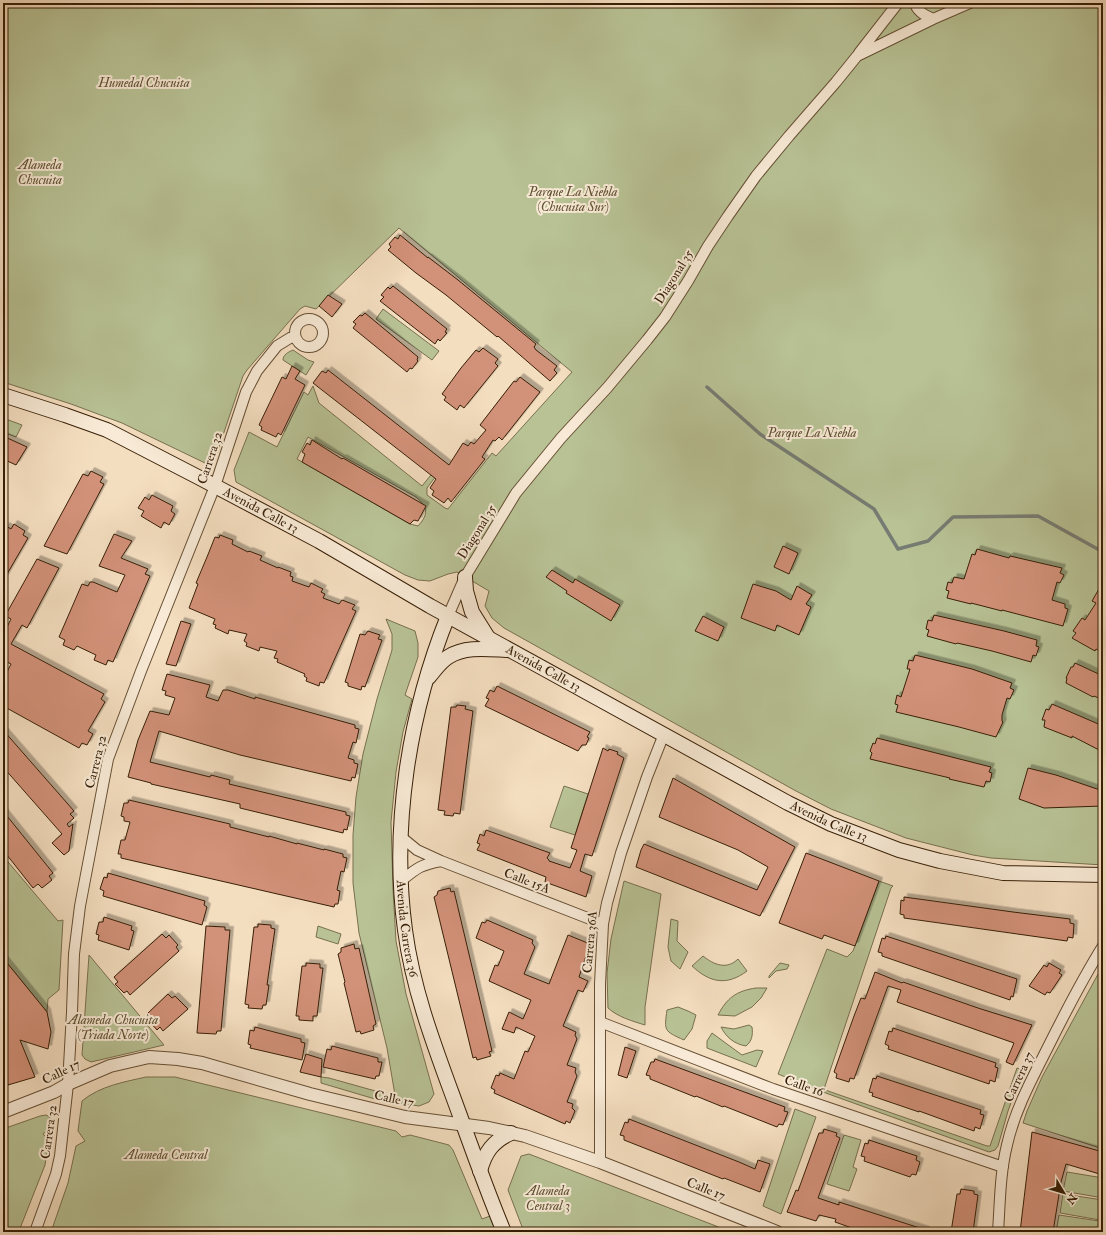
<svg xmlns="http://www.w3.org/2000/svg" width="1106" height="1235" font-family="'IM FELL Double Pica',serif">
  <style>
    .green { fill: #b8c295; stroke: #78704e; fill-rule: evenodd }
    .lines { fill: none; stroke-linecap: round; stroke-linejoin: round }
    .stream { stroke: #767c73; stroke-width: 3.5 }
    .building { fill: #d29179; stroke: #371f06; filter: url(#shadow) }
    .minor-casing { stroke: #664f34; stroke-width: 12 }
    .tertiary-casing { stroke: #664f34; stroke-width: 14 }
    .secondary-casing { stroke: #371f06; stroke-width: 16 }
    .minor { stroke: #f8ead6; stroke-width: 10 }
    .tertiary { stroke: #f8ead6; stroke-width: 12 }
    .secondary { stroke: #f8ead6; stroke-width: 14 }
    .labels { text-anchor: middle; dominant-baseline: central; stroke-width: 4; stroke-linejoin: round; paint-order: stroke }
    .park-label { font-size: 13px; font-style: italic; fill: #5e5031; stroke: #f8ead6 }
    .street-label { font-size: 13px; fill: #371f06; stroke: #f8ead6 }
  </style>
  <defs>
    <filter id="shadow"><feDropShadow dx="3.5" dy="-3.5" stdDeviation="0" flood-color="#0004"/></filter>
  </defs>
  <rect width="100%" height="100%" fill="#f4dec0"/>
  <filter id="stains"><feTurbulence type="fractalNoise" baseFrequency=".005" numOctaves="4"/><feColorMatrix values="0 0 0 0 .2 0 0 0 0 .09 0 0 0 0 .02 0 0 0 .5 -.17"/></filter>
  <radialGradient id="worn" r=".72"><stop offset=".6" stop-color="#630" stop-opacity="0"/><stop offset="1" stop-color="#630" stop-opacity=".3"/></radialGradient>
  <!-- green -->
  <path class="green" d="M3,3H1103V865L991,858L973,855L906,838L831,809L796,791L504,628L492,618L485,606L489,591L457,572L448,574L430,581L418,580L405,575L236,482L234,470L249,432L277,447L304,392L308,395L313,386L319,403L422,486L443,460L442,468L427,488V495L445,508L448,509L492,453L496,456L572,372L399,228L316,309L305,306L300,309L247,370L243,376L216,456L205,463L122,423L71,404L3,382V133L7,120L3,119ZM308,437L416,497C428,507 429,514 418,526L410,524L297,459Z
    M383,309L439,351L432,360L376,319Z
    M293,350L308,360L314,362L306,375L283,360C283,355 288,352 293,350Z
    M3,418L22,425L16,437L3,432Z
    M386,619L415,631L418,643V657L405,695L412,699L403,732L396,772L391,822L393,889L396,941L406,994L434,1094L429,1102L419,1106L398,1103L375,1099L321,1083V1077L329,1078L379,1092L390,1098H393L395,1095L387,1048L359,933L353,883V835L356,797L363,754L377,699L392,650V634Z
    M564,786L588,794L575,835L550,827Z
    M3,856L58,921L63,920L59,990L48,999L47,1012L3,958Z
    M624,881L661,894L645,1007V1025C632,1021 618,1017 608,1008L607,973L611,939Z
    M879,881L893,886L891,888L825,1086V1089L828,1091L987,1146H990L991,1143L1017,1068L1023,1070L1008,1111L998,1146L995,1150L989,1152L823,1092L778,1074L827,949L847,957L853,951Z
    M671,919L678,921L677,941L688,952L680,969L671,961L668,947Z
    M318,926L341,934L338,944L316,937Z
    M89,955L164,1045L91,1062L85,1059L82,1055Z
    M703,956C714,965 727,970 738,959L747,971C727,986 710,983 692,966Z
    M780,963L789,965L787,969L776,971L769,978V976Z
    M1103,965V1149L1023,1123L1027,1111L1042,1077Z
    M756,988H767L761,998L752,1007L735,1016L718,1015C727,998 736,991 756,988Z
    M678,1007L688,1011L696,1015L692,1029L684,1040C664,1031 664,1031 667,1010Z
    M749,1025L752,1027C753,1035 752,1041 746,1046C734,1044 726,1037 721,1027L734,1029Z
    M712,1033L742,1055L757,1050L763,1051L756,1067L707,1048V1041Z
    M146,1077H175L396,1131L402,1137L410,1135L449,1145L453,1150L482,1219L490,1216L496,1232H51L68,1183L76,1146L85,1141L78,1131L82,1101C100,1086 124,1082 146,1077Z
    M795,1109L816,1117L781,1214L763,1206Z
    M46,1115L50,1117L51,1127L43,1134L49,1140L45,1165L19,1231L3,1230V1129L40,1116Z
    M844,1135L861,1140L853,1167L857,1169L849,1191L827,1184Z
    M529,1154L716,1226L730,1232H524L508,1190L521,1156Z
    M1067,1172L1103,1178V1198L1063,1191Z
    M1063,1194L1103,1200L1100,1220L1060,1213Z
    M1059,1215L1099,1221L1097,1232H1056Z"/>
  <g class="lines">
    <!-- stream -->
    <path class="stream" d="M707,387L760,434L874,509L898,549L928,541L953,517L1038,516L1103,552"/>
  </g>
  <!-- building -->
  <path class="building" d="M400,235L428,258V257L458,280L536,344L534,347L536,350L557,366L554,370L557,373L550,381L498,336L497,337L446,295L416,273L388,250L391,247L389,244L395,237L398,239Z
    M393,286L447,329L445,332L447,333L440,341L438,339L435,344L380,301L384,297L381,295L388,287L390,289Z
    M328,295L342,304L332,317L319,306Z
    M365,313L418,357L417,360L418,361L412,369L410,368L407,372L353,328L356,324L353,322L360,315L362,316Z
    M483,348L498,359L495,363L498,366L464,408L460,405L457,410L444,400L446,397L442,394L461,368L476,350L479,352Z
    M292,366L300,371L295,379L305,385L281,435L278,433L276,437L261,430L262,427L259,425L282,377L286,379Z
    M328,370L449,465L463,443L468,446L471,442L474,444L486,430L480,425L514,381L516,382L520,377L540,392L502,440L499,437L495,441L493,440L482,457L485,459L451,502L448,498L444,503L432,495L434,491L430,488L436,479L313,383L322,371L326,373Z
    M3,436L27,447L16,465L3,459Z
    M312,440L342,459L343,458L426,506L418,521L414,520L410,524L302,462L305,454L302,452L307,443L310,445Z
    M91,471L103,477L100,482L104,484L67,554L44,546L83,474L88,476Z
    M152,495L173,506L171,511L175,514L169,525L164,522L161,528L141,516L144,511L138,508L145,497L149,500Z
    M14,524L25,531L23,535L28,538L3,581V532L6,526L11,529Z
    M114,534L132,541L121,558L148,569L145,574L150,576L113,662L108,660L106,665L94,660L96,655L77,646L74,650L63,645L65,640L59,637L82,584L88,586L90,582H93L117,592L125,575L99,566Z
    M220,535L233,540L232,544L248,552L249,551L262,556L260,560L278,568V567L291,572L290,576L293,577L292,581L309,587L311,583L323,589L321,592L325,594L323,598L339,604L342,600L355,605L352,609L356,611L324,683L320,682L319,686L306,681L307,678L304,676L305,674L277,662L278,659L274,658L277,651L260,647L259,651L246,646L247,643L244,641L247,634L229,630L228,634L215,628L216,625L213,624L215,619L189,608L198,584L196,583L207,557L215,537L219,538Z
    M783,546L798,553L789,574L774,567Z
    M977,549L1009,558L1010,556L1062,568L1060,573L1064,575L1060,583L1057,582L1052,600L1065,604V608L1068,609L1063,626L1002,610V611L971,603V604L947,598L949,591L946,590L948,582L952,583L954,577L964,579L972,554L975,555Z
    M37,559L59,568L27,628L22,625L11,644L104,694L101,699L105,702L88,731L93,734L87,745L82,743L79,748L3,706V680L11,664L3,660V635L11,619L5,616Z
    M552,570L573,583L575,579L620,605L611,621L566,593L567,591L546,577Z
    M1103,582V653L1096,649L1095,651L1072,638L1076,633L1073,631L1082,618L1085,620L1096,603L1092,601Z
    M753,584L776,591L791,600L797,586L812,595L806,604L811,607L799,635L777,625L775,631L741,618Z
    M934,615L1004,631L1037,640L1036,646L1039,647L1036,656L1033,655L1031,662L992,651L957,643L956,644L927,636L929,630L926,629L928,620L932,621Z
    M703,616L724,627L718,641L695,631Z
    M181,621L191,624L176,666L166,664Z
    M368,631L380,635L378,639L382,640L365,687L362,686L361,690L348,686V683L345,682L360,634L365,635Z
    M915,655L972,669L1012,683L1010,688L1014,690L1010,699L1007,698L1002,715V721L1003,722L996,737L959,727L896,712L898,705L895,704L897,695L901,697L910,669H907L909,660L913,661Z
    M1075,663L1103,676V700L1094,696L1093,697L1066,683L1067,678H1066L1071,667H1073Z
    M167,674L210,685L206,697L218,701L223,690H228L255,699V697L355,725V728L359,729L356,743L353,742L348,758L354,760V763L358,764L355,778L352,777L351,781L240,755L159,731L150,762L210,777L211,775L230,780L229,784L346,812V815L350,816L347,830L344,829L343,833L240,808V804L151,784V783L128,777L138,740L150,711L169,715L175,698L165,695L166,691L162,690Z
    M497,686L590,732L587,737L589,738L586,745H582L578,751L485,706L489,699L486,698L490,690L494,692Z
    M1052,704L1103,726V752L1072,736V738L1044,727L1045,720H1042L1046,709L1049,710Z
    M457,705L466,706L465,709L473,711L460,814L454,813L453,816L444,815L445,811L438,810L451,707H456Z
    M3,730L74,811L70,814L74,818L67,824L69,827L73,824L69,851L64,855L52,843L62,834L3,767Z
    M877,738L991,767L989,772L992,773L990,782L986,781L984,787L949,779L950,778L870,759L872,753L870,751L873,743L875,744Z
    M603,748L608,751L609,749L618,752L617,754L624,758L592,856L585,854L580,871L592,876L586,897L545,882L546,877L477,850L480,844L477,843L480,834L484,836L486,830L550,853L547,858L549,860V861L570,868L577,850L571,848Z
    M1028,768L1056,775L1103,791V806L1044,808L1019,799Z
    M673,778L795,847L760,916L636,867L641,850L644,844L757,890L768,867L738,850L659,817Z
    M129,800L230,824V827L269,837V836L297,844V843L324,850V849L343,854V857L347,858L344,872L341,871L337,890L340,891L338,904H335L334,907L121,858V854H118L121,840H125L130,822L124,821V817L121,816L124,803H128Z
    M3,811L53,873L49,876L52,880L42,888L38,884L33,888L3,850Z
    M806,853L879,881L855,946L824,935L822,939L779,923Z
    M108,873L205,901L204,905L207,907L202,925L103,896L104,891L100,889L104,877L107,878Z
    M450,888L451,892L454,891L492,1051L489,1052L491,1056L477,1060L476,1057L473,1058L434,897L437,895L438,891Z
    M904,897L1013,912L1070,919V923L1074,924L1073,938L1068,937L1067,941L904,918V915L900,914L901,900L904,901Z
    M104,917L132,926L131,930L134,931L129,950L98,940L99,935L96,934L99,922H103Z
    M487,920L533,940L532,943L535,947L524,974L549,984L568,935L590,944L579,977L588,981L583,992L578,990L563,1026L576,1032L575,1035L577,1039L567,1065L576,1068L575,1072L577,1076L567,1102L573,1104L572,1108L575,1111L570,1123L566,1121L565,1124L494,1093L495,1090L491,1088L496,1075L499,1076L500,1073L514,1079L525,1051L528,1052L535,1036L516,1027L514,1033L502,1029L509,1012L523,1019L531,1000L489,981L495,965L498,966L504,951L476,938L482,922L485,923Z
    M258,924L271,925V928L275,929L267,985H269L266,1005H263L262,1009L248,1008L249,1005L245,1004L254,927H258Z
    M206,926L225,927V930H230L221,1031H217L216,1034L197,1033Z
    M162,934L166,938L169,935L178,945L176,947L179,951L130,995L127,991L124,993L115,984L118,982L114,977Z
    M886,936L1017,979L1013,997L1011,996L1010,1000L882,956V953L878,952L882,938L885,939Z
    M354,944L355,949L359,948L376,1024L373,1026L374,1030L361,1034L360,1031L356,1032L344,983L345,982L338,954L341,952V948Z
    M3,958L47,1012L51,1032L48,1049L20,1040L35,1077L8,1085L3,1061Z
    M306,963L320,964V968H323L317,1016H313V1021L299,1020V1016H296L302,966H306Z
    M1049,963L1061,970L1059,973L1062,975L1050,993L1047,992L1045,995L1029,986L1044,965L1047,967Z
    M875,972L902,983L903,982L978,1008L1032,1025L1013,1065L1006,1062L1014,1043L897,1002L901,990L888,986L854,1079L850,1078L849,1082L836,1078L837,1074L834,1072L854,1016L861,998L865,999Z
    M168,994L172,998L175,996L188,1009L163,1031L160,1027L157,1030L148,1020L151,1018L147,1014Z
    M255,1027L301,1039V1042L305,1043L302,1060L250,1048L251,1045L248,1044L250,1030L254,1031Z
    M893,1028L996,1063L995,1067L998,1068L995,1082L990,1080L989,1084L888,1049L889,1046L885,1044L889,1031L892,1032Z
    M332,1046L378,1058V1062H382L379,1076H376L375,1079L323,1067L327,1049L331,1050Z
    M625,1047L636,1051L627,1078L618,1075Z
    M306,1054L322,1059L321,1077L300,1072Z
    M655,1059L785,1107L784,1111L788,1112L783,1125L779,1124L777,1127L724,1106L723,1107L696,1096L695,1097L650,1079V1076L646,1075L651,1062H654Z
    M877,1076L981,1110L980,1114L984,1115L980,1129L975,1127L974,1131L919,1111V1112L872,1096L873,1093L869,1092L873,1078L876,1079Z
    M629,1119L739,1162L755,1169L758,1160L770,1164L760,1192L724,1178L723,1179L624,1140V1136L620,1135L625,1122L628,1123Z
    M824,1129L837,1133L836,1136L840,1138L818,1198L839,1205V1202L926,1230V1232H863L835,1222L836,1219L819,1215L816,1221L787,1212L796,1190L798,1191L819,1133H823Z
    M1032,1132L1103,1152V1175L1066,1164L1061,1182L1053,1232H1020Z
    M869,1140L917,1156L916,1160L920,1162L916,1175L912,1174L910,1177L864,1161L865,1157L861,1156L865,1143L868,1144Z
    M961,1189L974,1191V1194L978,1195L973,1232H951L957,1194H960Z"/>
  <g class="lines">
    <defs>
      <path id="minor" d="M915,3C917,12 925,15 933,19
        M859,53L898,3
        M295 333a14 14 0 1 1 28 0a14 14 0 1 1-28 0Z
        M448,616L465,577L516,493L561,438L607,388L647,340L665,317L688,281L708,246L728,216L756,176L789,136L836,82L857,56L933,19L970,3
        M400,836L417,850L441,861L603,924
        M401,881C417,868 420,865 441,861
        M600,1022L773,1089L1003,1167
        M600,1162V984L603,924L607,903L621,853L647,777L664,734
        M35,1232L56,1174L60,1156L68,1084L72,1012L74,954L80,906L108,759L141,671L215,486L246,392L257,371L277,346L290,338L295,337
        M998,1232C1000,1203 1000,1173 1007,1145C1015,1109 1033,1077 1049,1045C1066,1011 1083,978 1103,946"/>
      <path id="tertiary" d="M3,1112L54,1092L68,1084L110,1066L149,1057L178,1059L202,1063L310,1094L405,1117L489,1128L525,1136L600,1162L777,1232"/>
      <g id="secondary">
        <path id="s1" d="M3,395L65,415L107,430L198,477L319,541L430,606L788,803L831,824L852,832L899,850L940,861L1003,873L1103,875"/>
        <path d="M465,577L466,591L472,612L487,636"/>
        <path id="s2" d="M448,616C409,713 391,826 405,930C414,998 440,1060 463,1124C476,1160 489,1196 504,1232"/>
        <path d="M429,677C435,670 440,662 448,657C465,646 487,649 506,650"/>
        <path d="M480,1171C485,1152 493,1141 511,1133"/>
      </g>
    </defs>
    <!-- minor casing -->
    <use href="#minor" class="minor-casing"/>
    <!-- tertiary casing -->
    <use href="#tertiary" class="tertiary-casing"/>
    <!-- secondary casing -->
    <use href="#secondary" class="secondary-casing"/>
    <!-- minor -->
    <use href="#minor" class="minor"/>
    <!-- tertiary -->
    <use href="#tertiary" class="tertiary"/>
    <!-- secondary -->
    <use href="#secondary" class="secondary"/>
  </g>
  <g class="labels">
    <!-- park labels -->
    <g class="park-label">
      <text x="144" y="83">Humedal Chucuita</text>
      <text x="40" y="165">Alameda<tspan x="40" dy="15">Chucuita</tspan></text>
      <text x="573" y="192">Parque La Niebla<tspan x="573" dy="15">(Chucuita Sur)</tspan></text>
      <text x="812" y="433">Parque La Niebla</text>
      <text x="113" y="1020">Alameda Chucuita<tspan x="113" dy="15">(Triada Norte)</tspan></text>
      <text x="166" y="1155">Alameda Central</text>
      <text x="548" y="1191">Alameda<tspan x="548" dy="15">Central 3</tspan></text>
    </g>
    <!-- street labels -->
    <g class="street-label">
      <text transform="translate(674 277) rotate(-58)">Diagonal 35</text>
      <text transform="translate(210 458) rotate(-72)">Carrera 32</text>
      <text stroke="none"><textPath href="#s1" startOffset="283">Avenida Calle 13</textPath></text>
      <text transform="translate(477 532) rotate(-58)">Diagonal 35</text>
      <text stroke="none"><textPath href="#s1" startOffset="607">Avenida Calle 13</textPath></text>
      <text transform="translate(96 762) rotate(-76)">Carrera 32</text>
      <text stroke="none"><textPath href="#s1" startOffset="931">Avenida Calle 13</textPath></text>
      <text transform="translate(527 881) rotate(21)">Calle 15A</text>
      <text stroke="none"><textPath href="#s2" startOffset="319">Avenida Carrera 36</textPath></text>
      <text transform="translate(590 942) rotate(-85)">Carrera 36A</text>
      <text transform="translate(61 1072) rotate(-26)">Calle 17</text>
      <text transform="translate(1019 1077) rotate(-65)">Carrera 37</text>
      <text transform="translate(804 1086) rotate(19)">Calle 16</text>
      <text transform="translate(394 1099) rotate(12)">Calle 17</text>
      <text transform="translate(49 1132) rotate(-82)">Carrera 32</text>
      <text transform="translate(706 1189) rotate(22)">Calle 17</text>
    </g>
  </g>
  <!-- margin -->
  <rect width="1106" height="1235" fill="none" stroke="#f4dec0" stroke-width="16"/>
  <rect x="4" y="4" width="1098" height="1227" fill="none" stroke="#371f06" stroke-width="2"/>
  <rect x="8" y="8" width="1090" height="1219" fill="none" stroke="#371f06"/>
  <!-- north arrow -->
  <g transform="translate(1064 1193) rotate(128)" stroke="#f8ead6" stroke-width="3" paint-order="stroke">
  <path d="M0-3L7 15L0 10L-7 15Z" fill="#371f06"/>
  <text y="-6" font-size="11" font-weight="bold" text-anchor="middle" fill="#371f06">N</text>
  </g>
  <rect width="100%" height="100%" filter="url(#stains)"/>
  <rect width="100%" height="100%" fill="url(#worn)"/>
</svg>
